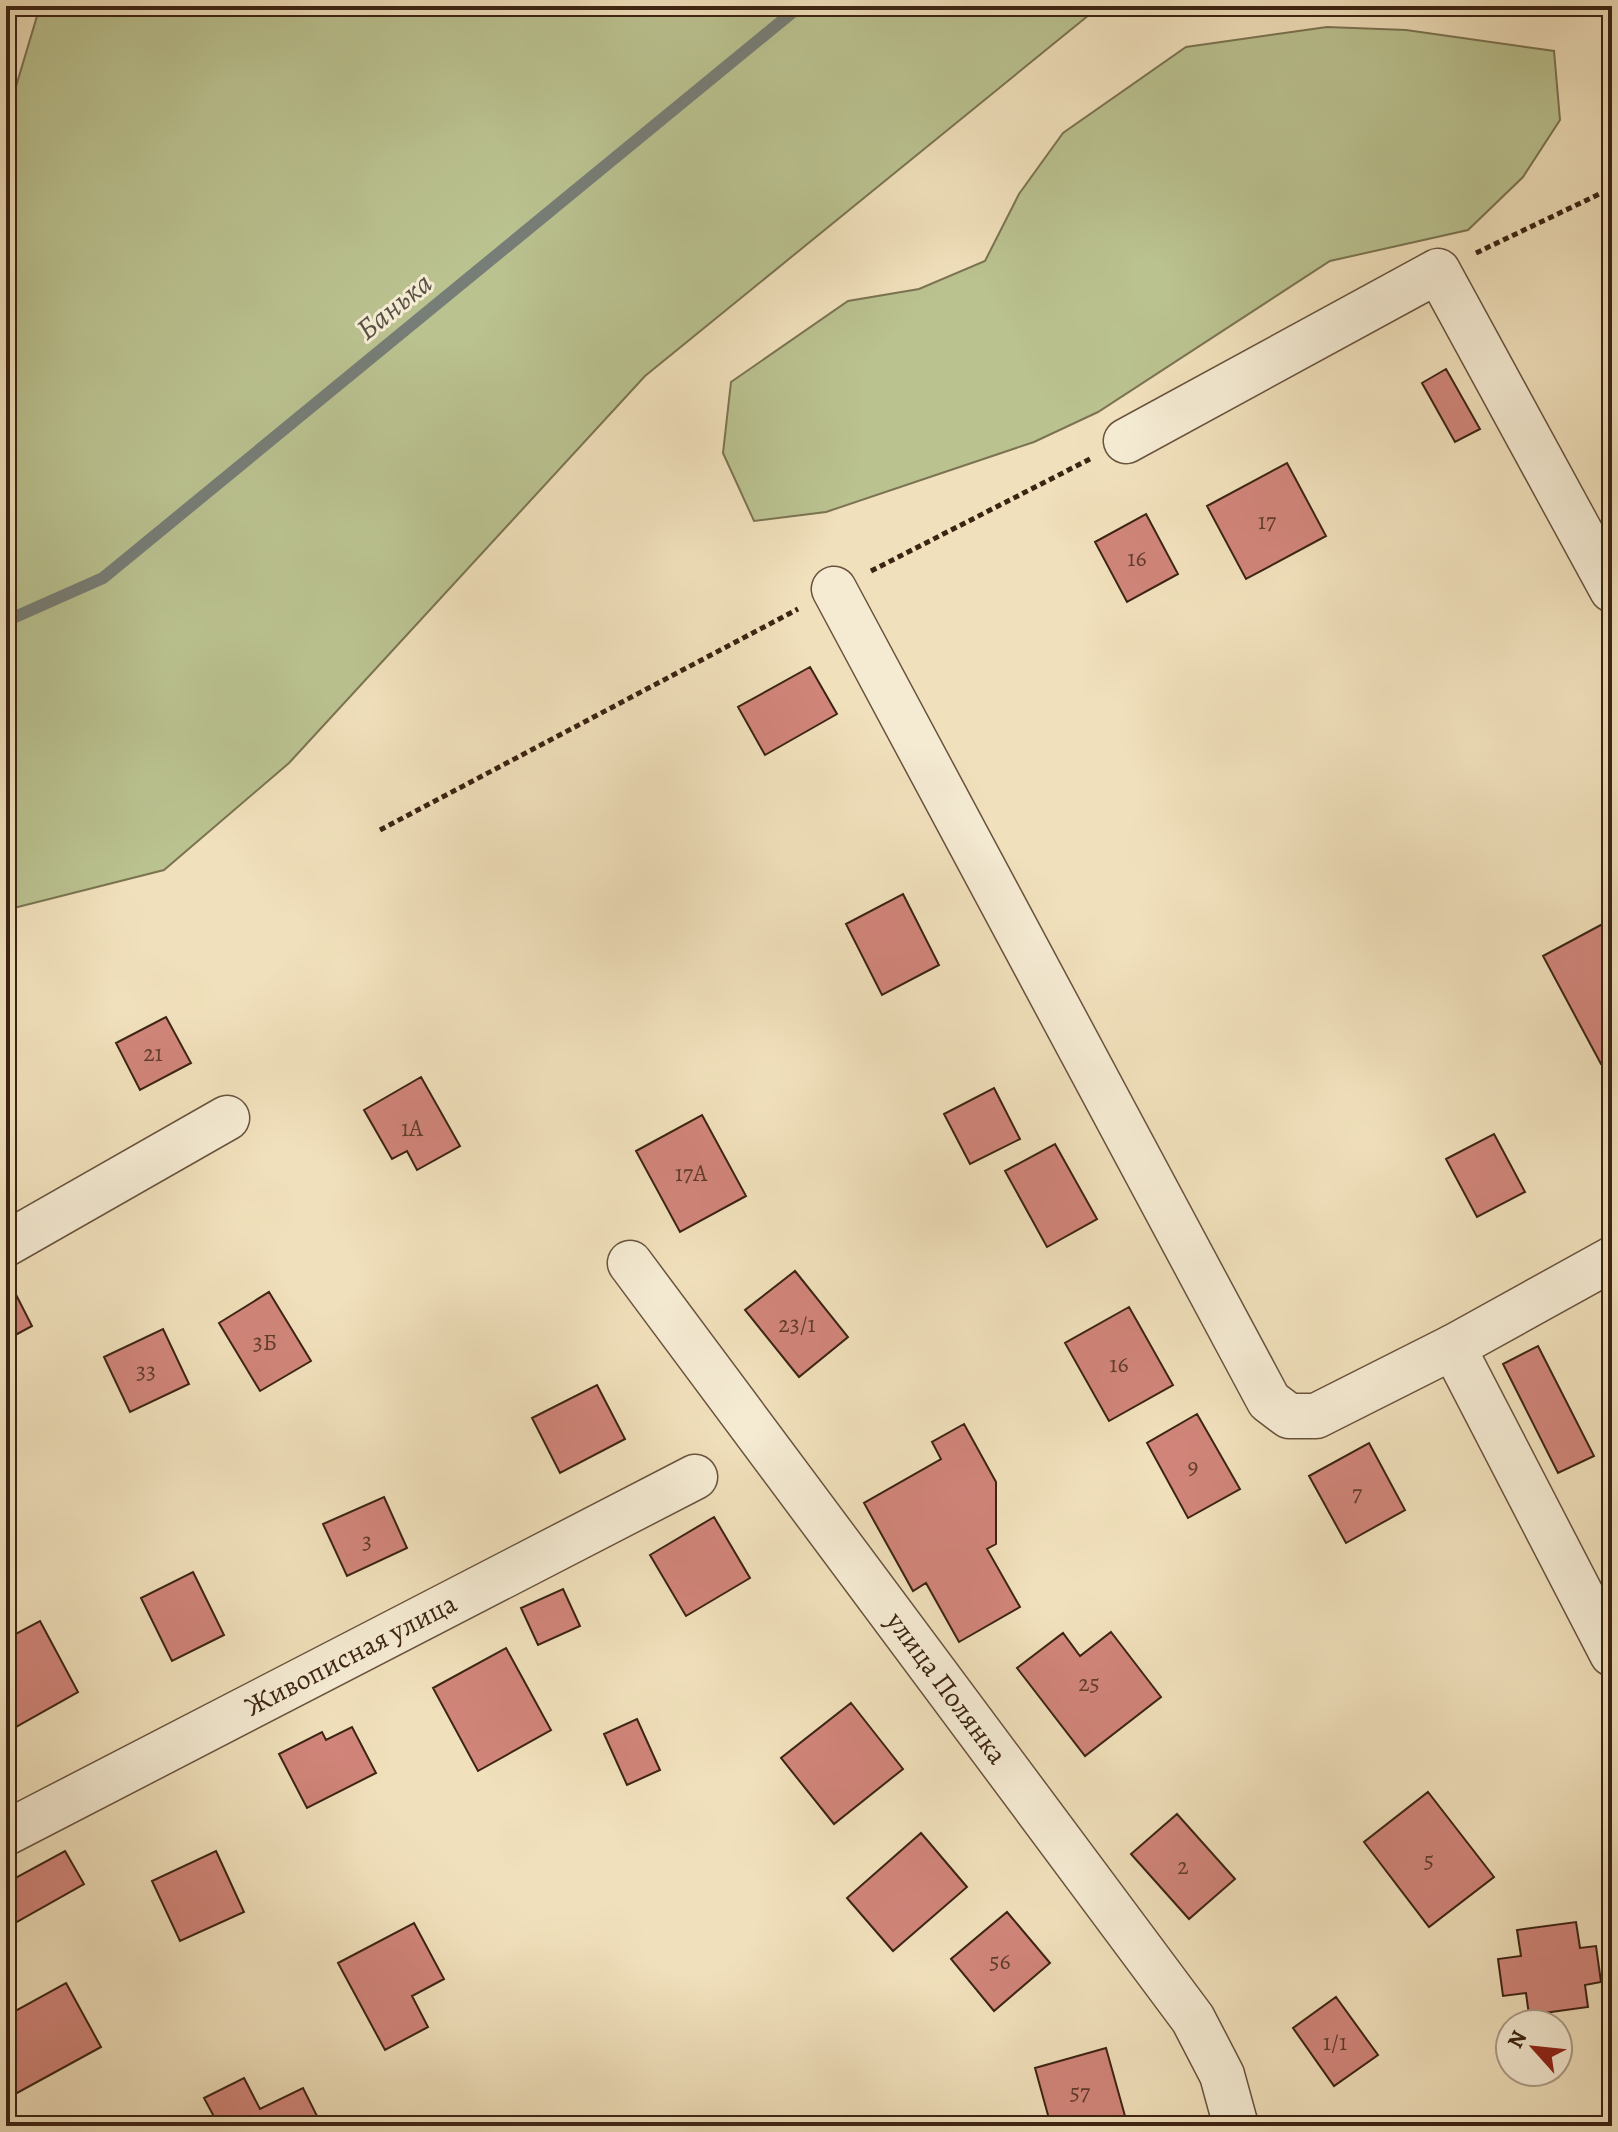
<svg xmlns="http://www.w3.org/2000/svg" width="1618" height="2132" font-family="Alegreya,serif">
  <style>
    .green { fill: #bac290; stroke: #7b7352; stroke-width: 2 }
    .lines { fill: none; stroke-linecap: round; stroke-linejoin: round }
    .stream { stroke: #777e77; stroke-width: 12 }
    .building { fill: #d1857a; stroke: #3c2413; stroke-width: 2 }
    .street-casing { stroke: #69533d; stroke-width: 47 }
    .path { stroke: #3c2413; stroke-width: 5; stroke-dasharray: 6 4; stroke-linecap: butt }
    .street { stroke: #f5ebd3; stroke-width: 44 }
    .labels { text-anchor: middle; dominant-baseline: central; stroke-width: 6; stroke-linejoin: round; paint-order: stroke }
    .number-label { font-size: 24px; fill: #613c2d }
    .street-label { font-size: 28px; fill: #3c2413; stroke: #f5ebd3 }
    .water-label { font-size: 30px; font-style: italic; fill: #595145; stroke: #f5ebd3 }
  </style>
  <rect width="100%" height="100%" fill="#f0e0bb"/>
  <filter id="stains"><feTurbulence type="fractalNoise" baseFrequency=".0025" numOctaves="4"/><feColorMatrix values="0 0 0 0 .2 0 0 0 0 .09 0 0 0 0 .02 0 0 0 .5 -.17"/></filter>
  <radialGradient id="worn" r=".72"><stop offset=".6" stop-color="#630" stop-opacity="0"/><stop offset="1" stop-color="#630" stop-opacity=".3"/></radialGradient>
  <!-- green -->
  <path class="green" d="M40,6H1100L645,376L289,763L164,870L6,910V120Z
    M1327,27L1406,30L1554,51L1560,120L1523,177L1468,230L1330,261L1098,412L1034,442L826,512L754,521L723,453L731,382L848,301L919,289L985,261L1019,194L1063,133L1186,47Z"/>
  <g class="lines">
    <!-- stream -->
    <path class="stream" d="M6,621L103,578L800,6"/>
  </g>
  <!-- building -->
  <path class="building" d="M1446,369L1480,429L1455,442L1422,383Z
    M1287,463L1326,536L1246,579L1207,506Z
    M1146,514L1178,574L1127,602L1095,542Z
    M810,667L837,714L765,755L738,707Z
    M903,894L939,965L882,995L846,924Z
    M1612,919V1059L1601,1064L1543,956Z
    M166,1017L191,1063L140,1090L116,1043Z
    M421,1077L460,1146L417,1170L407,1151L392,1159L364,1110Z
    M994,1088L1020,1139L970,1164L944,1114Z
    M702,1115L746,1196L680,1232L636,1151Z
    M1494,1134L1525,1192L1477,1217L1446,1159Z
    M1055,1144L1097,1219L1047,1247L1005,1171Z
    M795,1271L848,1337L799,1377L745,1310Z
    M6,1275L32,1326L6,1340Z
    M269,1292L311,1361L260,1391L219,1323Z
    M1129,1307L1173,1385L1109,1421L1065,1343Z
    M163,1329L189,1384L130,1412L104,1357Z
    M1538,1346L1594,1456L1558,1473L1503,1364Z
    M597,1385L625,1439L560,1473L532,1418Z
    M1197,1414L1240,1489L1188,1518L1147,1443Z
    M964,1424L996,1482V1544L987,1549L1020,1607L959,1642L926,1583L913,1591L864,1503L941,1459L932,1442Z
    M1369,1443L1405,1510L1346,1543L1309,1476Z
    M384,1497L407,1548L347,1576L323,1524Z
    M714,1517L750,1578L686,1616L650,1555Z
    M193,1572L224,1635L172,1661L141,1598Z
    M563,1589L580,1626L538,1645L521,1608Z
    M40,1621L78,1692L14,1728L6,1712V1639Z
    M1111,1632L1161,1697L1085,1756L1017,1668L1063,1633L1080,1656Z
    M506,1648L551,1730L478,1771L433,1688Z
    M851,1703L903,1769L834,1824L781,1758Z
    M637,1719L660,1770L627,1785L604,1734Z
    M352,1727L376,1773L307,1808L279,1754L322,1732L326,1740Z
    M1428,1792L1494,1877L1429,1927L1364,1842Z
    M1177,1814L1235,1879L1189,1919L1131,1854Z
    M921,1833L967,1887L893,1951L847,1898Z
    M65,1851L84,1884L6,1928V1883Z
    M216,1851L244,1912L180,1941L152,1881Z
    M1007,1912L1050,1963L994,2011L951,1959Z
    M1576,1922L1580,1948L1596,1946L1601,1982L1585,1985L1588,2007L1529,2015L1526,1993L1503,1996L1498,1959L1521,1956L1517,1930Z
    M414,1923L444,1979L412,1996L428,2027L385,2050L338,1963Z
    M66,1983L101,2047L6,2099V2016Z
    M1336,1997L1378,2055L1334,2086L1293,2028Z
    M1106,2048L1125,2116L1087,2126H1051L1035,2068Z
    M244,2078L260,2109L303,2088L322,2126H219L204,2098Z
    M1498,2117L1576,2125V2126H1497Z"/>
  <g class="lines">
    <defs>
      <g id="street">
        <path d="M1126,441L1438,271L1612,590"/>
        <path d="M834,589L1269,1401L1289,1416H1316L1453,1347"/>
        <path d="M6,1244L227,1118"/>
        <path d="M1612,1259L1453,1347L1612,1654"/>
        <path id="s1" d="M630,1263L1193,2019L1222,2075L1236,2126"/>
        <path id="s2" d="M6,1833L695,1477"/>
      </g>
    </defs>
    <!-- street casing -->
    <use href="#street" class="street-casing"/>
    <!-- path -->
    <path class="path" d="M1476,253L1612,188
      M871,571L1090,459
      M380,830L798,609"/>
    <!-- street -->
    <use href="#street" class="street"/>
  </g>
  <g class="labels">
    <!-- number labels -->
    <g class="number-label">
      <text x="1267" y="521">17</text>
      <text x="1137" y="558">16</text>
      <text x="153" y="1053">21</text>
      <text x="412" y="1128">1А</text>
      <text x="691" y="1173">17А</text>
      <text x="797" y="1324">23/1</text>
      <text x="265" y="1342">3Б</text>
      <text x="1119" y="1364">16</text>
      <text x="146" y="1371">33</text>
      <text x="1193" y="1466">9</text>
      <text x="1357" y="1493">7</text>
      <text x="367" y="1541">3</text>
      <text x="1089" y="1683">25</text>
      <text x="1429" y="1860">5</text>
      <text x="1183" y="1866">2</text>
      <text x="1000" y="1961">56</text>
      <text x="1335" y="2042">1/1</text>
      <text x="1080" y="2092">57</text>
    </g>
    <!-- street labels -->
    <g class="street-label">
      <text stroke="none"><textPath href="#s2" startOffset="388">Живописная улица</textPath></text>
      <text stroke="none"><textPath href="#s1" startOffset="530">улица Полянка</textPath></text>
    </g>
    <!-- water labels -->
    <g class="water-label">
      <text transform="translate(394 306) rotate(-39)">Банька</text>
    </g>
  </g>
  <!-- margin -->
  <rect width="1618" height="2132" fill="none" stroke="#f0e0bb" stroke-width="32"/>
  <rect x="8" y="8" width="1602" height="2116" fill="none" stroke="#3c2413" stroke-width="4"/>
  <rect x="16" y="16" width="1586" height="2100" fill="none" stroke="#3c2413" stroke-width="2"/>
  <!-- north arrow -->
  <g transform="translate(1534 2048) rotate(297)"><circle r="38" fill="#f5ebd3" stroke="#ab9b86" stroke-width="2"/>
  <path d="M0-6L14 30L0 20L-14 30Z" fill="#8f2418"/>
  <text y="-12" font-size="22" font-weight="bold" text-anchor="middle" fill="#3c2413">N</text>
  </g>
  <rect width="100%" height="100%" filter="url(#stains)"/>
  <rect width="100%" height="100%" fill="url(#worn)"/>
</svg>
